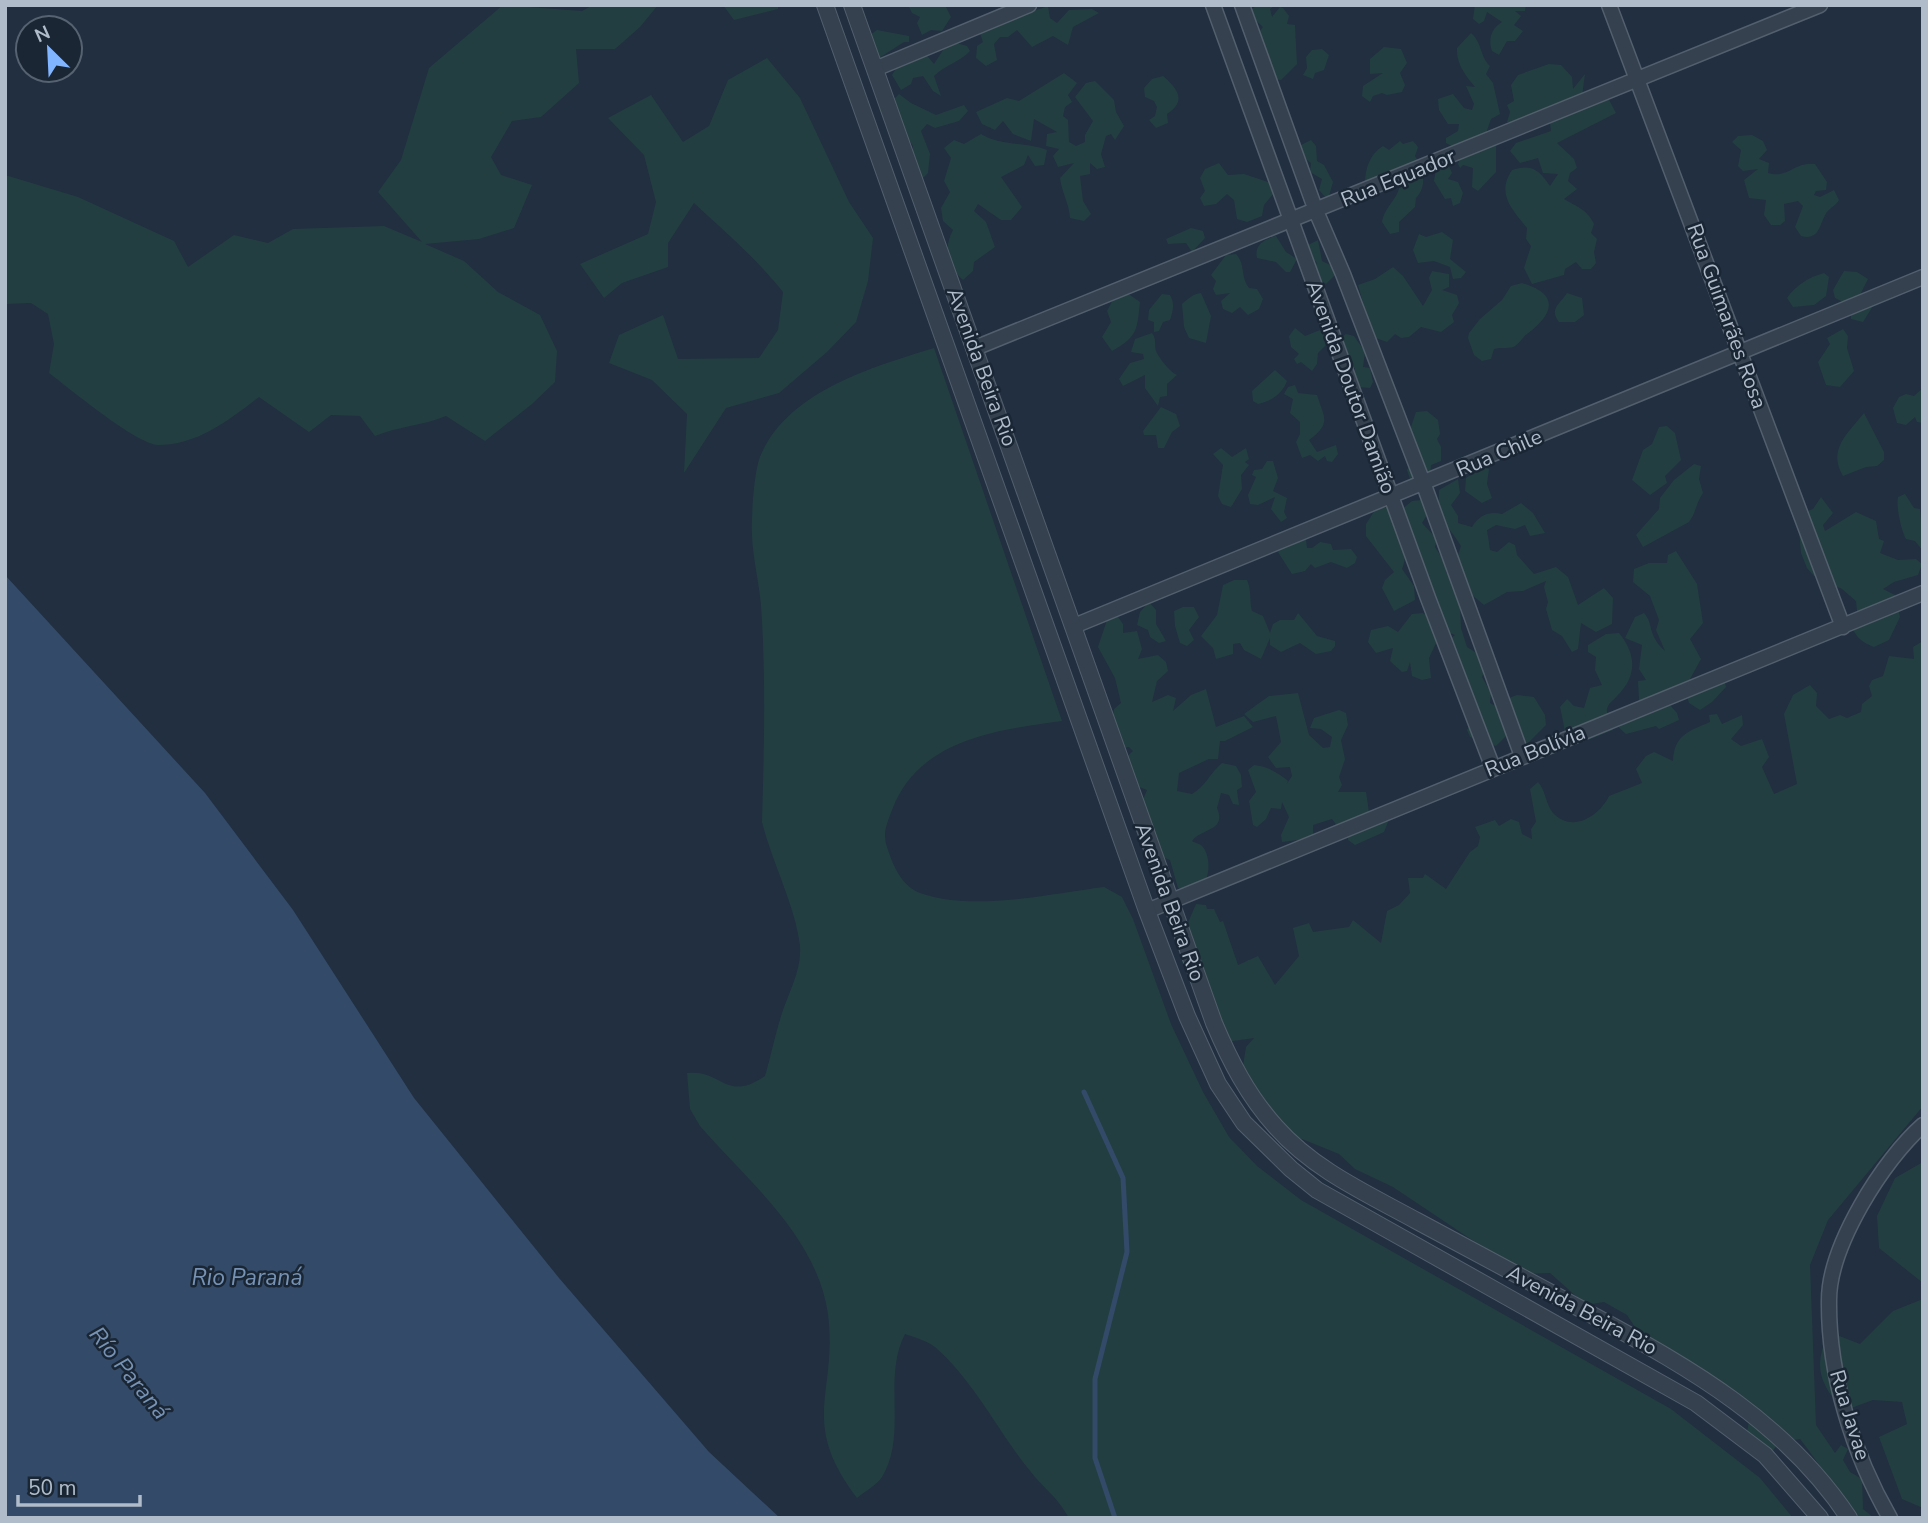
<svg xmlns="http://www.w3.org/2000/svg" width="1928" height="1523" font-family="'Nunito Sans',sans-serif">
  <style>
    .green { fill: #233e41 }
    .water { fill: #334b69 }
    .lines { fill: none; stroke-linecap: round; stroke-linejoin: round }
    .stream { stroke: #334b69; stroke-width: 5 }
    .minor-casing { stroke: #535f6d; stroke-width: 17 }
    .tertiary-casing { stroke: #535f6d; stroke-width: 18 }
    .minor { stroke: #35414f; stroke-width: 14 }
    .tertiary { stroke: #35414f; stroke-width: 16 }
    .labels { text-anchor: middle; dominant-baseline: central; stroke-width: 5; stroke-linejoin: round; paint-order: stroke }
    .street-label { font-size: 21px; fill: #b1bccb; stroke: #1a2634 }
    .water-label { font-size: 23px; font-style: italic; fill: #7693b5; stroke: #1a2634 }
  </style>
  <rect width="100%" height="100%" fill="#212f40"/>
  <!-- green -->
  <path class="green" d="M503,5L582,11L593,5H658L640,27L615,49H576L579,83L541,117L512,121L491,157L501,175L532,185L514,228L479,239L425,244L464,261L498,292L540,315L557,351L555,382L532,404L485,441L446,416C422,426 399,426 375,436L360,416L331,415L309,432L259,397C229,420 198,445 158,445C136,444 69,388 49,373L54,344L48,314L31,303L5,304V175L78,197L174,241L188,267L234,235L268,243L293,229L384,226L422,242L378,192L401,160L429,68Z
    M723,5H778V9L734,20Z
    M908,5H945L951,17L942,31L931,30L922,35L917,23L920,17L912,13Z
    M1257,5H1275L1270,9L1272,17L1280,7L1283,8L1289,16L1287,24L1295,25L1297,64L1281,80L1270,79L1255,37L1263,27L1251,16V10Z
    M1475,5H1526L1525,11H1515L1521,16L1514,25L1523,31L1515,41H1507L1499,55L1492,51C1488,39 1491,29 1502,22L1487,12L1484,21L1479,24L1473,19Z
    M1048,6L1050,18L1057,23L1069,10L1092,9L1099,13L1073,27L1068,45L1053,36L1032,47L1017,30L1008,37H1000L994,44L997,60L986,66L976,58L977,46L983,42L980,33C993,22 1029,13 1048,6Z
    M877,30L909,36V42H904L879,58L870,35Z
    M1471,33C1482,42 1480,57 1490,66L1486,74L1493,83L1500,114L1491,119L1485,136L1496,140V172L1478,191L1472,187L1473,168L1463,165L1460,168L1458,164L1461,156L1457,149L1446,143V138L1458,131L1459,124H1448L1439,110L1438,99L1453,94L1464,108L1472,110L1474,104L1466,86L1475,87C1466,76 1456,64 1457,48Z
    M956,43L967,46L970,51C960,62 945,65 934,76L941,96L933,91L923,76L913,78L911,84L901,90L892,75L897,67L923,51L934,64L945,47Z
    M1384,47L1401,49L1407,63L1400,73L1405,85L1402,92L1387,95L1382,93L1373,96L1370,102L1362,96L1363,86L1383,73L1370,74V59Z
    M1322,49L1329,55L1324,70L1315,73L1313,79L1303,75L1307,68L1306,57L1312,50Z
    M767,58L800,98L849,202L873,238L868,281L856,322L827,352L779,393L726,408L684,473L687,414L652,380L609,363L619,335L663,315L678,359L759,358L778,330L783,292C757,259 725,232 694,203L668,243V267L622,283L604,298L580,264L648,234L656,202L644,155L608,118L651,95L683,142L709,126L728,80Z
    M1549,64L1561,65L1572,77L1573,89L1585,74L1581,104H1571L1567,99L1554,112L1608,98L1616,113L1557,143L1574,159L1577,168L1570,173L1568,181L1577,189L1564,199C1577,207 1587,209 1594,224L1591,233L1597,239L1594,252L1596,263L1591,269H1582L1576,262L1565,269L1564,275L1532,284L1524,268L1531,246L1526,239L1527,228C1512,209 1496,194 1512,170C1532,163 1540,171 1550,186L1558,174L1543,173L1538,158L1520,163L1510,151L1516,143L1551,131L1550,122L1520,118L1517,122H1507L1510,112L1507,105L1514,101L1511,85L1518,75Z
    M1064,73L1077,83L1068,95L1072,102L1065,107L1063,116L1068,120L1069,142L1076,146L1085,142V135L1093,121L1075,97L1086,83L1095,81L1114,100L1116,112L1124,126L1115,140L1111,134L1106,136L1101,154L1105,167L1097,169L1090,163V174L1080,176L1083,201L1091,214L1084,221L1070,218C1069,203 1062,193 1060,178L1074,163L1058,167L1053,156L1059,149L1046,146L1047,134L1057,132L1034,119L1031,141L1013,134L1003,121L995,130L982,124L976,112L1007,98L1019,101Z
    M1163,76C1178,89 1187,101 1167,114L1168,123L1156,128L1149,120L1155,116L1157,107L1154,101L1145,97L1144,88L1152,79Z
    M899,94L911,103L936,115L964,105L968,111L959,121L935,128L927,124L921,131L930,154L928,173L920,181L913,160V146L905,134L893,100Z
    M981,134C1000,146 1027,142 1047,150L1044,165L1035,166L1028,155L1024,165L1001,177L1022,207L1011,220H1001L978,204L974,211L986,222L995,247L974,262L973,271L963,280C947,266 943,248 953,230L943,221L941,208L950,192L944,181L951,158L944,148L954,140L964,144Z
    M1752,135L1763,141L1767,150L1759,159L1769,163L1768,173C1788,179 1795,161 1815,164L1827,182L1826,190L1816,191L1814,195L1820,197L1834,190L1839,200C1836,205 1830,208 1827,212C1819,224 1820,241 1801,236L1795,227L1803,206L1798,201L1784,204L1785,221L1780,225H1771L1764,215L1766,200L1749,198L1744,180L1758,169L1743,171L1738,166L1741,150L1732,142L1738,136Z
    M1311,140L1316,146L1317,161L1324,165L1333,182L1329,196L1325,197L1319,190L1322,179L1310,172L1311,163L1306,159L1301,145Z
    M1400,141L1403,144L1413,141L1418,147L1415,156C1423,170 1428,185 1416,198L1415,207L1399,222V232L1390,234L1382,222C1385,205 1401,198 1400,180L1365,184C1365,168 1370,154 1383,146L1389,150Z
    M1219,163L1228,175L1244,174L1268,182L1273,194L1264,205L1262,216L1247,222L1237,219L1234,200L1227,194L1216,204L1204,206L1200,198L1205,191L1200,178L1205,169Z
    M1448,164L1452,173L1448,179L1458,182L1463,193L1460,203L1453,206L1451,198L1445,199L1434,181L1436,169Z
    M1191,228L1203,231L1205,238L1192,252L1186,243L1168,244L1166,239Z
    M1442,232L1453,240L1450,259L1466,272L1461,278L1453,279L1450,267L1434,261L1418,263L1413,250L1419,234L1426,237Z
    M1276,236L1286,252L1297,259L1290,272H1286L1276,262L1257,258C1254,245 1264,239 1276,236Z
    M1318,240L1322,261L1334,267L1336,274L1326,284L1315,276L1313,268L1317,263L1306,252L1308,245Z
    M1236,254C1246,265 1240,276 1249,288L1257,289L1263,299L1259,309L1248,315L1240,307L1232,313L1223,309L1221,301L1230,293L1216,295L1213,289L1216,281L1211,275L1226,255Z
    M1393,267L1403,276L1423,306L1432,290L1429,278L1432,271L1449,274V287L1442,290L1457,295L1459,303L1452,315L1454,322L1441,332L1421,327L1409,337L1401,338L1395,334L1387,342L1373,337L1358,285L1375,279Z
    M1844,271L1857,272L1868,279L1858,299L1871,302L1873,306L1863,322L1851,319V306L1835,298L1833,290Z
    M1824,273L1829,277L1826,296L1814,305L1793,307L1787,298C1796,285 1809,277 1824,273Z
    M1522,283C1559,294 1555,313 1527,334C1523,337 1519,344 1515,346C1512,349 1500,347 1494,349L1491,359L1482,361L1474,355L1468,338L1469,333L1480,319L1502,300L1511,286Z
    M1127,293L1140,302C1137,328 1139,336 1112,351L1102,337L1111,322L1107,311L1115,296Z
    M1201,293L1211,316L1206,343L1189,338L1184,327L1182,304C1189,298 1193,294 1201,293Z
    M1567,293L1582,298L1584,315L1575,322H1559C1549,309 1559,305 1567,293Z
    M1162,294L1170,295C1175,303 1173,311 1170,320L1163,322L1159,331L1154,332V322L1148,320L1149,310Z
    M1295,328L1305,336L1320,330L1329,342L1318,353L1317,364L1312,371L1301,362L1297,364L1294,359L1299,354L1291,347L1289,336Z
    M1843,329L1848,336L1847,348L1854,371L1840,387L1826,385L1818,362L1830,344L1827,338Z
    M1152,333C1157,340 1154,344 1156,351C1159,358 1170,372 1177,375L1167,384V396L1160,397L1158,406L1145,388V375L1123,386L1119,379L1130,363L1144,359L1143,354L1131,352L1135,339Z
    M1346,334L1354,336L1365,352L1363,367L1370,368L1373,382L1370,388L1358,387L1353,377L1355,368L1349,367V355L1342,351L1339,339Z
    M934,348L1062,721C996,730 918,740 892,810C886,826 882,834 888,850C894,868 903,888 923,894C976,911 1049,894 1104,887L1122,897L1133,919L1171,1024L1203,1092L1229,1137L1257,1166L1301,1200L1671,1409L1760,1478L1793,1518H1069C1056,1495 1045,1490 1031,1472C998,1432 975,1382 935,1347C927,1341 914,1337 905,1334C882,1378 908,1434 882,1477C877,1485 864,1492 857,1498C798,1420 838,1394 828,1314C817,1237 748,1181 700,1126L690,1109L687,1073C723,1069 725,1103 765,1076C771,1056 775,1034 782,1013C789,992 802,969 800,946C796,908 772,862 762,822C764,750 766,677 761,605C759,582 753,559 752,536C751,519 754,472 760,457C787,391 873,367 934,348Z
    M1275,370L1287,381C1282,394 1272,401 1258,404L1253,401L1252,391Z
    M1295,385L1298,393L1317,395C1324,418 1332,423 1309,440L1317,452L1336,445L1338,454L1332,462L1327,461L1325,456L1318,461L1310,455L1302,458L1296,442L1300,434V422L1290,413L1293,399L1284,394L1288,387Z
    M1923,388V423L1917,422L1915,417L1906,425L1897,423L1893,408L1899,397L1906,394L1914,396Z
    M1161,407L1176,414L1180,426L1172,432L1164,448H1158L1156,435H1144L1143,431Z
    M1427,411L1438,420L1440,434L1437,439L1441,447V461L1431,465L1430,478L1411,482L1407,470L1410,465V430L1416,412Z
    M1864,413L1884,452V460L1877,466L1866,467L1843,476C1827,450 1848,433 1864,413Z
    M1667,426L1675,433L1681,460L1665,476L1667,483L1650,495L1632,480L1643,450L1652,444L1659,427Z
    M1221,448L1232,457L1246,448L1249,459L1245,462L1249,465L1241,475L1242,489L1231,507L1222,504L1218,496L1223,465L1213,454Z
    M1267,461H1273L1278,478L1273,491L1287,498L1284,512L1287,518L1281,522L1271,509L1275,497L1258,505L1250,504L1248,495L1256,477L1252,475L1254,470L1262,469Z
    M1694,464L1701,466L1699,479L1703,493C1696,503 1696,513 1689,522L1643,547L1636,535L1659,509L1660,498L1674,480Z
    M1484,466L1489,469L1487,484L1492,498L1482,503L1465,491L1466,478Z
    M1458,479L1460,493L1451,505L1458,516V523L1472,527C1479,515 1489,511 1502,514L1521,503L1533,513L1545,533L1530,536L1525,525L1515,529L1496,525L1487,530L1490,550L1497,552L1509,542L1515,545L1517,555L1534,574L1556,567L1568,577L1578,605L1604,588L1613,598L1612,624L1596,632L1581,623L1578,649L1572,652L1562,636L1552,630L1546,609L1548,602L1544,587L1546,581L1523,591L1507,592L1484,605L1459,584L1461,628L1467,647L1478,654L1485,670L1482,677L1491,693L1490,703L1503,710L1506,699L1517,695L1534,697L1545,715L1546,725L1528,743L1513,742L1509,733L1496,746L1470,737L1467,730L1471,723L1450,639L1455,635L1448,632L1440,620L1442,615L1401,510L1412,501L1422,500L1428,513L1422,523L1437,539L1435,547L1447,566L1446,573L1452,574V555H1458L1461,546C1447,523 1437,521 1439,490Z
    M1905,494L1914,508L1920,509L1923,551L1915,541L1906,539C1901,530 1896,507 1898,497Z
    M1821,497L1833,513L1823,525L1825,531L1856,512L1876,521L1879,539L1884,541L1880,553L1898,560L1916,559L1922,564L1918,575L1894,582L1883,589L1895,595L1900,617L1889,640L1874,647C1859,641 1855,636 1850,621L1857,611L1856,601L1842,589L1814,576L1807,568L1801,553L1799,531L1805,512L1813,509Z
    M1377,507L1387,508C1402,524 1410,549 1402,569L1414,586L1415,600L1394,611L1382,588L1385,580L1394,572L1366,536V524Z
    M1301,537L1306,540L1307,548H1312L1320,542L1331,544L1333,550L1351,549L1357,557L1355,563L1347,568L1331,562L1315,568L1311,564L1305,571L1292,574L1278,552L1280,548Z
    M1676,551L1697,584L1703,623L1690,639L1701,659L1690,679L1692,683L1724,678L1726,687L1712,702L1700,710L1689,703L1687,696L1668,703L1677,713L1679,720L1659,729L1656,726L1626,734L1614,723V711L1646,702L1639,700L1638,681L1646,680L1639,669L1642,645L1625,638L1635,617L1644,613C1654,624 1647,635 1665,651L1656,630L1659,620L1650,596L1633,582L1634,569L1649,563H1667L1668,555Z
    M1234,580H1247C1252,591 1249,600 1252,611L1263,616L1270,633L1273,624L1280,620H1294L1298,613L1317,636L1335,641V646L1331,651L1316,654L1300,643L1281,652L1270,645V638L1261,659L1244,650L1240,643L1233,644V654L1216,659L1213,648L1201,636L1217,615L1223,585Z
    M1149,602L1156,610V624L1166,641L1159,643L1150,637L1148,630L1137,625L1140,612Z
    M1183,607H1194L1199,617L1189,630L1194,640L1187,646L1180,643L1175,626L1174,611Z
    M1423,613L1432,620L1439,637L1429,658L1431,678L1422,680L1412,676L1410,662L1407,671L1402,672L1390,661L1393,648L1376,653L1368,642L1371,630L1388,626L1398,632L1412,614Z
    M1108,617H1118L1123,624V633L1137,631L1142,649L1138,659L1158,655L1166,662L1168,671L1157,681L1152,702L1168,695L1176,698L1173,711L1191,695L1206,689L1216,727L1244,716L1253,727L1225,741H1220L1218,759H1209L1179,773L1177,791L1192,794C1205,787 1210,773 1222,763L1236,766L1241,775L1242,787L1237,790L1239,805L1233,804L1229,795L1221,793L1217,808C1227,831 1202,828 1192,841C1195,843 1199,843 1202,846C1211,855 1211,880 1200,887C1194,891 1185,889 1178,888L1170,860L1162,857L1142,802L1147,790L1132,784L1123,760L1133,751L1129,747L1123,748L1111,729L1114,709L1121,703L1115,678L1098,647Z
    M1619,633C1637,655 1637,676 1617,696C1614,700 1608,703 1607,709C1606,715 1612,723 1613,730L1588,740L1565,731L1560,707L1567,699L1574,706L1584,708L1590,688L1602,685L1595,670L1596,657L1588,652V645L1606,634Z
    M1923,641V1106L1828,1220L1810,1265L1816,1425L1835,1453L1841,1445L1848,1449L1843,1460L1850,1472L1862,1479L1863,1509L1874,1518H1855C1834,1491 1821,1465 1800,1439L1779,1442L1772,1452L1753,1443L1747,1432L1750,1416L1643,1339L1627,1315L1604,1302L1586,1305L1550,1273L1523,1274L1393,1187L1355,1169L1339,1154L1280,1130L1243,1066L1246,1047L1254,1038L1226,1042L1192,970L1183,964L1174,933L1187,925L1196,904L1206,905L1207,909H1214L1220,922L1223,921L1238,965L1258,956L1275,985L1299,956L1293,928L1309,923L1313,932L1349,927L1353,920L1381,943L1387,911L1399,905L1410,893L1408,878H1423L1425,874L1446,889L1470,852L1478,846L1480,837L1475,827L1495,820L1499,826L1511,819L1519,822L1522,834L1532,839L1531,829L1536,822L1530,789L1538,782C1546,791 1546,805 1553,813C1573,834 1600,815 1609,796L1642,783L1636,769L1646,756L1654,752L1673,761C1674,735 1689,731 1710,722L1709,715L1717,714L1722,724L1742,715L1743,725L1731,739L1741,746L1762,739L1769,757L1762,767L1774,794L1797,784L1784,714L1793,695L1810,685L1817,693L1816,706L1829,719L1840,715L1847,718L1861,712L1862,704L1872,696L1869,686L1872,680L1883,676L1889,656L1914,659L1913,647Z
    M1298,693L1309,735L1323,748L1330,747L1332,737L1321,729L1310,728L1314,718L1339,710L1346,713L1348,725L1341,740L1345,759L1339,777L1342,785L1338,792H1366L1369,812L1383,811L1388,822L1384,832L1355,845L1348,840L1349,828H1339L1332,819L1313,825V838L1282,842L1281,835L1289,817L1282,802L1281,809L1271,808L1266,819L1257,827L1253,825L1249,801L1256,792L1248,770L1254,765C1267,766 1278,773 1288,781L1286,785L1292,776L1290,767L1276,768L1268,757L1281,742L1276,716L1253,722L1244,714L1269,696Z
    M1923,1162V1283L1879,1248L1877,1216L1895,1178Z
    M1923,1299V1508L1902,1499L1879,1437L1907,1424L1902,1402L1873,1400L1843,1411C1819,1382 1813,1367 1829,1332L1860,1344L1893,1311Z"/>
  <!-- water -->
  <path class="water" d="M5,575L205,793L293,910L414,1098L559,1278L709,1452L780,1518H5Z"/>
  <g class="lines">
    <!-- stream -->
    <path class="stream" d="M1084,1092L1123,1178L1127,1252L1095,1379V1458L1115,1518"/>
    <defs>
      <path id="minor" d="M1213,5L1428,598L1493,768
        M1242,5L1316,211L1343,274L1424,485L1522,756
        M1609,5L1843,627
        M875,69L1029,5
        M975,348L1820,5
        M1074,626L1923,277
        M1147,911L1923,593
        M1890,1518C1853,1454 1828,1374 1829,1300C1829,1246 1883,1160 1923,1125"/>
      <path id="tertiary" d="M825,5L1147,911L1187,1016L1218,1084L1244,1123L1291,1169L1317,1190L1696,1403L1765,1455L1820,1518
        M852,5L1214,1023C1230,1061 1248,1096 1276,1127C1314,1170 1368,1194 1417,1221C1476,1253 1535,1284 1594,1316C1692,1369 1786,1423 1849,1518"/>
    </defs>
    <!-- minor casing -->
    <use href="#minor" class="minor-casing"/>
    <!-- tertiary casing -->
    <use href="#tertiary" class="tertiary-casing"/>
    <!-- minor -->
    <use href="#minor" class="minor"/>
    <!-- tertiary -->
    <use href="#tertiary" class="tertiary"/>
  </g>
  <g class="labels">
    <!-- street labels -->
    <g class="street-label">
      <text transform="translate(1398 178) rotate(-22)">Rua Equador</text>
      <text transform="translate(1727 316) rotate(70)">Rua Guimarães Rosa</text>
      <text transform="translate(982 367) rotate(70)">Avenida Beira Rio</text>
      <text transform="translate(1351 387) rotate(70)">Avenida Doutor Damião</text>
      <text transform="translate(1499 453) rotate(-23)">Rua Chile</text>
      <text transform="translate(1535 751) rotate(-22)">Rua Bolívia</text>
      <text transform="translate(1170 902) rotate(70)">Avenida Beira Rio</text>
      <text transform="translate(1582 1310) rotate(28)">Avenida Beira Rio</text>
      <text transform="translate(1850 1415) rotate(73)">Rua Javae</text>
    </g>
    <!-- water labels -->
    <g class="water-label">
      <text x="247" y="1277">Rio Paraná</text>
      <text transform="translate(129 1373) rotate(51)">Río Paraná</text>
    </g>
  </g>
  <!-- border -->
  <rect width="1928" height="1523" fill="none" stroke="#b1bccb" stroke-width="14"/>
  <!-- north arrow -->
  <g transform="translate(49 49) rotate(336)"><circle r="33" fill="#1a2634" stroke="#566270" stroke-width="2"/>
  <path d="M0-5L12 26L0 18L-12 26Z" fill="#82b5ff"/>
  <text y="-10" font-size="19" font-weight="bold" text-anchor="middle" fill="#b1bccb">N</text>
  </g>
  <!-- scale -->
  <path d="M18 1495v10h122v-10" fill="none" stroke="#b1bccb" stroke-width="3.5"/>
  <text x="28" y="1495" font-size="21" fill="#b1bccb" stroke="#1a2634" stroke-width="5" paint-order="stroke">50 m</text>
</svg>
